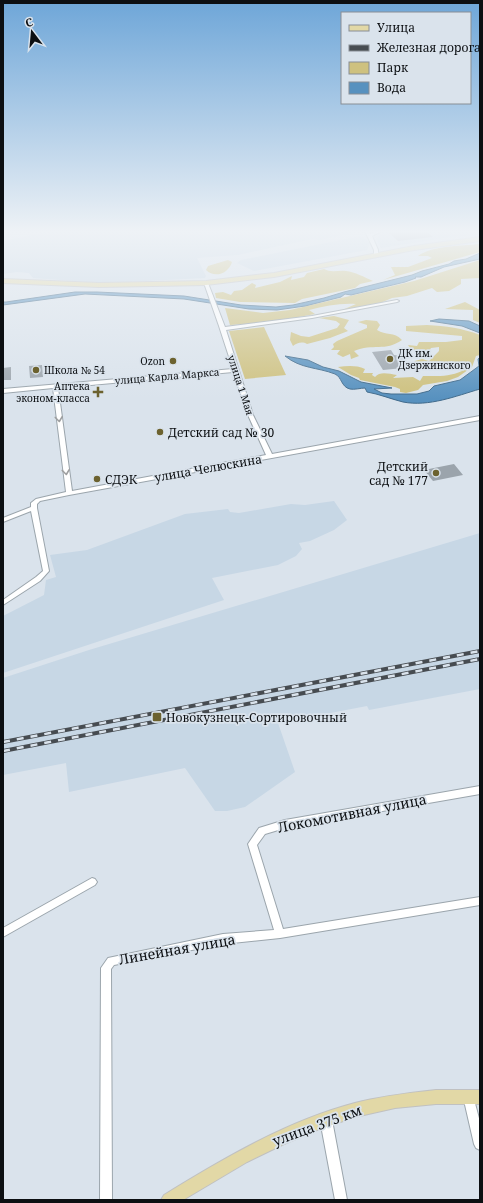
<svg xmlns="http://www.w3.org/2000/svg" width="483" height="1203" font-family="'Noto Serif',serif">
  <style>
    .built { fill: #c7d7e5 }
    .green { fill: #cec17f }
    .water { fill: #5791bf; stroke: #406a8b }
    .building { fill: #9ba4ac }
    .lines { fill: none; stroke-linecap: round; stroke-linejoin: round }
    .minor-casing { stroke: #9ba5ac; stroke-width: 2 }
    .major-casing { stroke: #c0c1c1; stroke-width: 2 }
    .minor { fill: #fff; fill-rule: evenodd }
    .major { fill: #e2d8a6; fill-rule: evenodd }
    .rail-casing { stroke: #474c51; stroke-width: 4 }
    .rail { stroke: #dae3ec; stroke-width: 2.5; stroke-dasharray: 7; stroke-linecap: butt }
    .oneway { stroke: #9e9fa0 }
    .poi-dot { fill: #6c622f; stroke: #dae3ec; stroke-width: 1.5 }
    .labels { text-anchor: middle; dominant-baseline: central; stroke-width: 3.5; stroke-linejoin: round; paint-order: stroke }
    .far-poi-label { font-size: 10px; fill: #0c0f12; stroke: #dae3ec; text-anchor: start }
    .far-street-label { font-size: 10px; fill: #0c0f12; stroke: #dae3ec }
    .poi-label { font-size: 12px; fill: #0c0f12; stroke: #dae3ec; text-anchor: start }
    .street-label { font-size: 12px; fill: #0c0f12; stroke: #dae3ec }
    .near-street-label { font-size: 14px; fill: #0c0f12; stroke: #dae3ec }
  </style>
  <rect width="100%" height="100%" fill="#dae3ec"/>
  <!-- built -->
  <path class="built" d="M52,231H361L320,240L312,239L238,255L197,258L206,276L205,278L126,282H86L33,278L29,273L17,272L3,274V241Z
    M384,231H480V235L450,237L381,248L376,238Z
    M361,236L370,243L367,250L254,271L237,263L241,260Z
    M334,501L347,520L334,530L310,541L299,543L302,549L296,556L278,565L212,578L224,600L3,673V616L44,595L46,580L56,577L50,555L87,550L185,514L228,509L230,512L239,513L291,504L305,505Z
    M480,533V689L369,710L367,706L278,723L295,772L245,807L227,811H215L185,768L69,792L66,763L3,775V678L89,650Z"/>
  <!-- green -->
  <path class="green" d="M480,244V252C448,261 416,271 383,280L395,275L391,267H408L432,258L428,256H418C433,245 462,246 480,244Z
    M228,260L232,262C229,273 215,279 206,270L208,266Z
    M480,260V278L461,279V284L449,291L437,292L432,288L407,296L392,298L378,304L340,311L356,304C340,303 325,306 309,310L315,314L272,322L230,325L225,308L263,313L290,310L414,281Z
    M324,269C331,273 338,270 346,271C355,272 364,277 373,281L360,284L355,288L302,299L295,303L240,302L216,298L215,293L223,292L231,295L234,291L242,290L252,283L256,285L255,288L280,282L292,276L291,280L304,277L307,273Z
    M465,302L480,310V323L473,320V310L445,309Z
    M334,316L349,320L344,328L348,331L330,338L307,344C302,341 297,343 293,346L290,340L291,332L301,336L309,337L337,328L340,324L336,321L319,318Z
    M366,320L377,321L380,325L377,330C386,336 394,331 402,340C385,352 373,343 354,351L359,356L351,359L350,354L343,357L337,354L340,350H331L334,347L333,344L337,341L367,328V325L358,322Z
    M427,325C446,326 462,328 480,335V355L476,356L472,367L458,377L447,381L423,385L418,390L406,393L400,392V389L395,387L360,380L359,378L351,375L338,367C347,366 356,365 365,369L363,373H373L372,375L375,377C380,371 389,374 397,375L393,378L413,377L420,381L423,376C437,376 449,377 462,371L454,367L450,370L440,368L422,370L414,369L423,364L414,363L415,361L422,359L429,361L439,351V347L431,348L428,353L424,354L411,349L408,345L417,346L419,342H446L462,340V336L406,331V326Z
    M264,327L286,375L245,379L229,331Z"/>
  <!-- water -->
  <path class="water" d="M480,253V259L444,267L421,277H415L416,278L405,282L351,295L345,294L341,297L305,306L277,310L249,309L184,299L85,294L3,305V302H6L75,292H97L184,296L241,305L276,307L293,305L324,298L344,292L412,275L422,271L449,264L454,261L466,259Z
    M439,319L469,321L480,326V333L462,326L430,321Z
    M285,356L308,360L323,367L339,371L361,382L392,388L374,389L382,393L391,394H417L429,391L434,386L460,380L479,366L478,359L480,357V389C456,396 429,407 403,402C391,399 379,394 367,392L365,388C361,388 354,390 350,389C341,387 342,377 335,374C317,367 301,369 285,356Z"/>
  <!-- building -->
  <path class="building" d="M403,231H426L433,237L398,241L389,233Z
    M391,350L394,355L402,356L405,359L400,364L403,368L383,370L372,352Z
    M42,365L43,377L30,378L29,366Z
    M11,367V380H3V368Z
    M454,464L463,475L433,481L424,470Z"/>
  <g class="lines">
    <defs>
      <path id="minor" d="M365,231H369L370,234L377,231H382L372,236L378,250V256L374,255V250Z
        M204,282L208,283L225,327L312,316L397,300L399,301L397,302L312,318L226,330L253,415L272,454L480,416V420L69,495L40,501L37,504V508L49,571L40,581L3,605V600L36,577L43,571L31,511L3,522V518L31,507V503L36,499L66,492L53,388L3,393V389L233,369L219,326L204,283ZM233,372L248,415L266,455L72,491L58,388Z
        M480,786V794L285,828L265,834L257,845L283,929L480,897V905L280,938L223,944L114,965L111,969L112,1200H100L101,968L108,958L223,934L274,930L248,844L259,828L285,820Z
        M92,878L95,879L97,882L95,885L3,937V928Z
        M468,1091L472,1092L473,1096L480,1122V1150L476,1148L474,1144L463,1096L464,1092Z
        M326,1114L330,1116L332,1120L347,1200H335L320,1120L322,1116Z"/>
      <path id="major" d="M480,237V241L414,250L274,277L206,285L99,287L3,283V279L99,283L206,281L274,273L414,246Z
        M436,1090H480V1104H436L395,1108L355,1117L317,1130L284,1144L247,1162L183,1200H161L164,1195C224,1158 287,1121 355,1103C382,1096 409,1093 436,1090Z"/>
    </defs>
    <!-- minor casing -->
    <use href="#minor" class="minor-casing"/>
    <!-- major casing -->
    <use href="#major" class="major-casing"/>
    <!-- minor -->
    <use href="#minor" class="minor"/>
    <!-- major -->
    <use href="#major" class="major"/>
    <defs>
      <path id="rail" d="M3,742L480,651
        M3,751L480,659"/>
    </defs>
    <!-- rail casing -->
    <use href="#rail" class="rail-casing"/>
    <!-- rail -->
    <use href="#rail" class="rail"/>
  </g>
  <!-- one-way arrows -->
  <defs><path id="oneway-chevron" d="M-2-3.5L2.5 0L-2 3.5" fill="none" stroke-width="1.6" stroke-linecap="round" stroke-linejoin="round"/></defs>
  <g class="oneway">
    <use href="#oneway-chevron" transform="translate(59 419) rotate(83)"/>
    <use href="#oneway-chevron" transform="translate(66 472) rotate(83)"/>
  </g>
  <!-- sky -->
  <linearGradient id="sky" x2="0" y2="1"><stop stop-color="#6ea6d8"/><stop offset="0.58" stop-color="#eef2f6"/><stop offset="1" stop-color="#eef2f6" stop-opacity="0"/></linearGradient>
  <rect width="483" height="399" fill="url(#sky)"/>
  <!-- markers -->
  <g class="poi-dot">
    <circle cx="390" cy="359" r="4"/>
    <circle cx="173" cy="361" r="4"/>
    <circle cx="36" cy="370" r="4"/>
    <path d="M96 386h4v4h4v4h-4v4h-4v-4h-4v-4h4z"/>
    <circle cx="160" cy="432" r="4"/>
    <circle cx="436" cy="473" r="4"/>
    <circle cx="97" cy="479" r="4"/>
    <rect x="152" y="712" width="10" height="10" rx="2"/>
  </g>
  <g class="labels">
    <!-- far-poi labels -->
    <g class="far-poi-label">
      <text x="398" y="353">ДК им.<tspan x="398" dy="12">Дзержинского</tspan></text>
      <text x="165" y="361" text-anchor="end">Ozon</text>
      <text x="44" y="370">Школа № 54</text>
      <text x="90" y="386" text-anchor="end">Аптека<tspan x="90" dy="12">эконом-класса</tspan></text>
    </g>
    <!-- far-street labels -->
    <g class="far-street-label">
      <text transform="translate(167 376) rotate(-5)">улица Карла Маркса</text>
      <text transform="translate(241 385) rotate(72)">улица 1 Мая</text>
    </g>
    <!-- poi labels -->
    <g class="poi-label">
      <text x="168" y="432">Детский сад № 30</text>
      <text x="428" y="466" text-anchor="end">Детский<tspan x="428" dy="14">сад № 177</tspan></text>
      <text x="105" y="479">СДЭК</text>
      <text x="166" y="717">Новокузнецк-Сортировочный</text>
    </g>
    <!-- street labels -->
    <g class="street-label">
      <text transform="translate(208 468) rotate(-10)">улица Челюскина</text>
    </g>
    <!-- near-street labels -->
    <g class="near-street-label">
      <text transform="translate(352 813) rotate(-11)">Локомотивная улица</text>
      <text transform="translate(177 949) rotate(-10)">Линейная улица</text>
      <text transform="translate(317 1125) rotate(-20)">улица 375 км</text>
    </g>
  </g>
  <!-- border -->
  <rect width="483" height="1203" fill="none" stroke="#0c0f12" stroke-width="8"/>
  <!-- legend -->
  <rect x="341" y="12" width="130" height="92" fill="#dae3ec" stroke="#888e95"/>
  <rect x="349" y="25" width="20" height="6" fill="#e2d8a6" stroke="#888e95"/>
  <text x="377" y="32" font-size="12" fill="#0c0f12">Улица</text>
  <rect x="349" y="45" width="20" height="6" fill="#474c51" stroke="#888e95"/>
  <text x="377" y="52" font-size="12" fill="#0c0f12">Железная дорога</text>
  <rect x="349" y="62" width="20" height="12" fill="#cec17f" stroke="#888e95"/>
  <text x="377" y="72" font-size="12" fill="#0c0f12">Парк</text>
  <rect x="349" y="82" width="20" height="12" fill="#5791bf" stroke="#888e95"/>
  <text x="377" y="92" font-size="12" fill="#0c0f12">Вода</text>
  <!-- north arrow -->
  <g transform="translate(32 32) rotate(344)" stroke="#dae3ec" stroke-width="3" paint-order="stroke">
  <path d="M0-3L7 15L0 10L-7 15Z" fill="#0c0f12"/>
  <text y="-6" font-size="11" font-weight="bold" text-anchor="middle" fill="#0c0f12">С</text>
  </g>
</svg>
